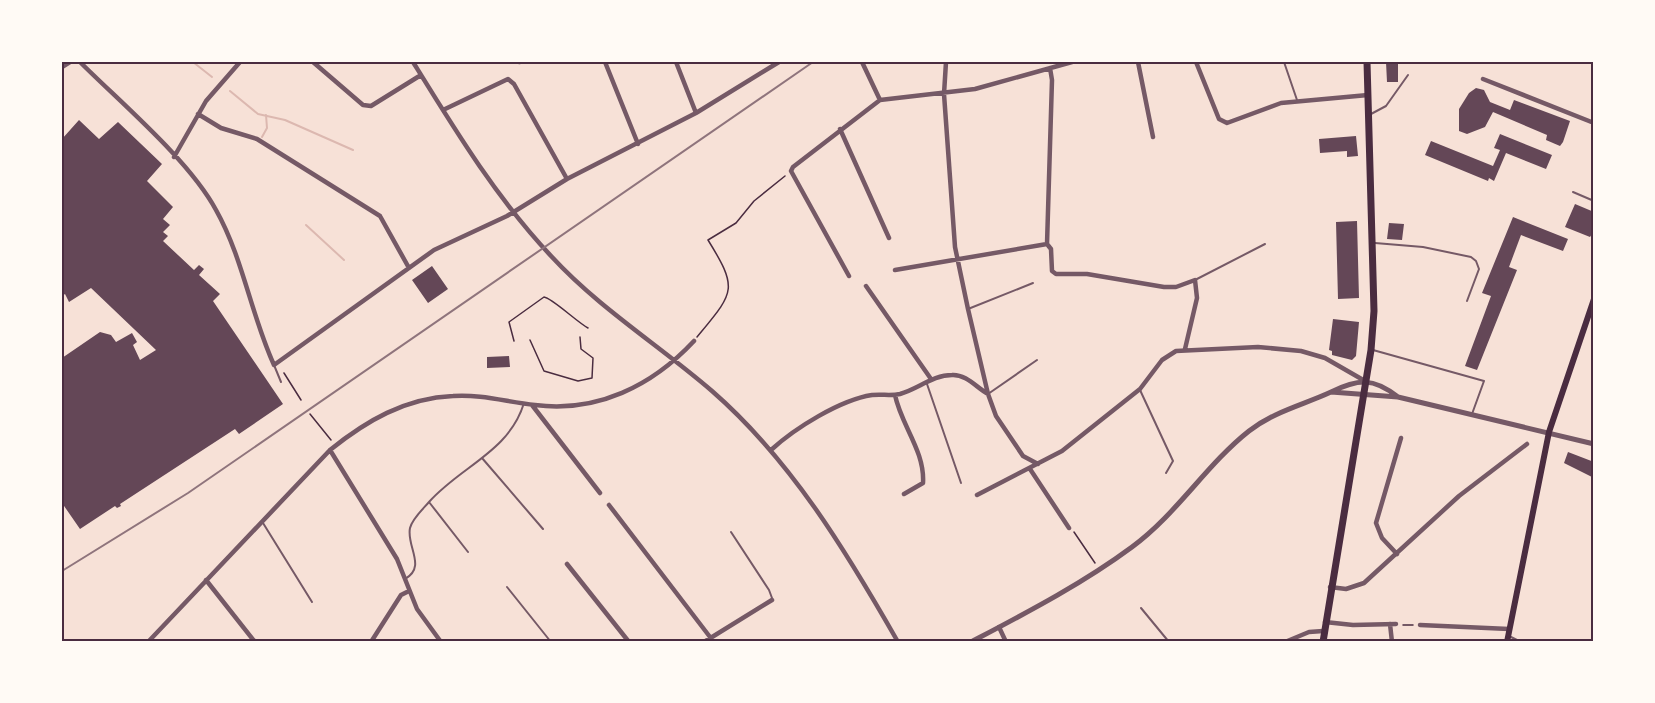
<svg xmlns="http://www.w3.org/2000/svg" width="1655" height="703" font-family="Montserrat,sans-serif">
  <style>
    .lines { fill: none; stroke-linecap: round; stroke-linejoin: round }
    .stream { stroke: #dcb8b0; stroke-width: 2 }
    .building { fill: #644757 }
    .path { stroke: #4a2c40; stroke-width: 1.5 }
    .service { stroke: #755966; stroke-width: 2 }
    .minor { stroke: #755966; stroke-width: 4.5 }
    .tertiary { stroke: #755966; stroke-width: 5 }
    .secondary { stroke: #4a2c40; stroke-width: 6 }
    .primary { stroke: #4a2c40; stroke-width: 7 }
    .rail { stroke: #8f747c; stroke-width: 2 }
    .neatline { fill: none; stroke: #4a2c40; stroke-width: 2 }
  </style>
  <rect width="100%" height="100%" fill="#f7e1d7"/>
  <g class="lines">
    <!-- stream -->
    <path class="stream" d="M193,62L212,77
      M230,91L258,114L285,120L353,150
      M262,137L267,128L266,115
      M306,225L344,260"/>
  </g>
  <!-- building -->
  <path class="building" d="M1386,62H1398V82H1387Z
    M1476,88L1484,90L1490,102L1510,110L1514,100L1570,121L1563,142L1560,146L1546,140L1547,135L1493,112L1485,127L1467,134L1459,131V109L1469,93Z
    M79,120L99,139L118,122L162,164L147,181L173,207L163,219L170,225L163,232L168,236L163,241L194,270L199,265L204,269L199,275L220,294L213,301L283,404L239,434L235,429L120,504L121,506L117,508L115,506L80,529L62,503V358L100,332L111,335L116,342L132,333L137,342L133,345L140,360L156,350L91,288L69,302L65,294L62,296V139Z
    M1500,134L1552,155L1546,169L1506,153L1494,181L1489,178L1488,181L1425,155L1431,141L1493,166L1500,150L1494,148Z
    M1356,136L1358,156L1347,157V151L1320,153L1319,139Z
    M1575,204L1594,212V231L1590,237L1565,227Z
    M1513,217L1568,239L1563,251L1521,235L1509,267L1517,270L1477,370L1465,366L1491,296L1482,293Z
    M1357,221L1359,298L1338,299L1336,222Z
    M1389,223L1404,224L1402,240L1387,239Z
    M432,266L448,289L428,303L412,280Z
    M1333,319L1359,322L1356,356L1352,360L1332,355V351L1329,350Z
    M509,356L510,367L487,368V357Z
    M1568,452L1594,462V478L1564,463Z"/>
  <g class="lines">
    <!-- path -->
    <path class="path" d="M697,337C734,292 739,290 708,240L736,223L754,201L785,176
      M530,340L544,371L578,381L592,378L593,358L581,349L580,337
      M514,341L509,322L544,297C552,298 577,322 588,328
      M284,373L301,400
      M310,414L331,440
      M1074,532L1095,563
      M1403,625H1413"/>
    <!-- service -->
    <path class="service" d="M1284,62L1297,100
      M1371,114L1386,106L1408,75
      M1573,192L1594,201
      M1375,243L1423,247L1471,257L1476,261L1479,269L1467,301
      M1195,280L1265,244
      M968,309L1033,283
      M1373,350L1484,381L1472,414
      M274,365L281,382
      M927,384L961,483
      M1140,390L1173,461L1166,473
      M988,394L1037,360
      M482,458L543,529
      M429,502L468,552
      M263,523L312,602
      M731,532L769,590L772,598
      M405,579C427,567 406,546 410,528C412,519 423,509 429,502C461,466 509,452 524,403
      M507,587L551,642
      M1141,608L1169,642
      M1511,637L1521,642
      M504,640L505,642"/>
    <!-- minor -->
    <path class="minor" d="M80,62C121,103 189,160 216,210C243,258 251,315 274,365L434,250L507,216L567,179L696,113L779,62
      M313,62L363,105L371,106L421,75
      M413,62C455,130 497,199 552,257C599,308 660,346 712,391C791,460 846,551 898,642
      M519,62H520
      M605,62L638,144
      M676,62L696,113
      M862,62L880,100
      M946,62L944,94L955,247L968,309L988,394L996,416L1023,456L1038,464
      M1138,62L1153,137
      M1196,62L1219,119L1227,123L1281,103L1368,95
      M62,67L70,62
      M1050,68L1052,80L1047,244L1051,249L1052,271L1056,274H1087L1164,287H1176L1195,280L1197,298L1185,349
      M1483,79L1594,123
      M443,110L508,79L514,84L567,179
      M198,114L221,128L257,139L380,216L409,268
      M840,129L889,238
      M174,157L206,101L240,62
      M895,270L1047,244
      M849,276L791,171L793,167L880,100L975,89L1072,62
      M866,286L931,379
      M895,395C901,425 925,451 923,483L904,494
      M532,405L600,493
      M330,450L397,559L417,609L441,642
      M771,450C795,428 840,400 872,395C882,394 891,396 900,394C918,389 933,375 952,375C966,374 977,388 988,394
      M1030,469L1069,528
      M977,495L1062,451L1140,389L1162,360L1176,351L1258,347L1301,351L1325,358L1365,381
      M609,505L710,637
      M1397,554L1382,538L1376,523L1401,438
      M567,564L629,642
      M206,580L255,642
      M1330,587L1346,589L1364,583L1459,496L1527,444
      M1325,622L1353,625L1396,624
      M1390,624L1392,642
      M1420,625L1509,629
      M999,627L1006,642
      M148,642L330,450C366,421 405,398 453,396C481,394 507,402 535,405C597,413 652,386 694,341
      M371,642L401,595L409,591
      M704,642L772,600
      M1285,642L1309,632L1323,631"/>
    <!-- tertiary -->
    <path class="tertiary" d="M1331,392L1398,397L1594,444
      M971,642C1026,613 1082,584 1132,547C1177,514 1206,465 1249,431C1275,411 1303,405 1331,392C1358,379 1373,377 1398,397"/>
    <!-- secondary -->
    <path class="secondary" d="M1507,642L1549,432L1594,299"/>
    <!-- primary -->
    <path class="primary" d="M1323,642L1371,350L1374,311L1367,62"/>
    <!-- rail -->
    <path class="rail" d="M62,571L188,493L813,62"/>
  </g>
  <!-- border -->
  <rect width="1655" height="703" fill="none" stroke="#fffaf5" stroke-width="126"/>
  <rect x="63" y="63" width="1529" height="577" class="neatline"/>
</svg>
